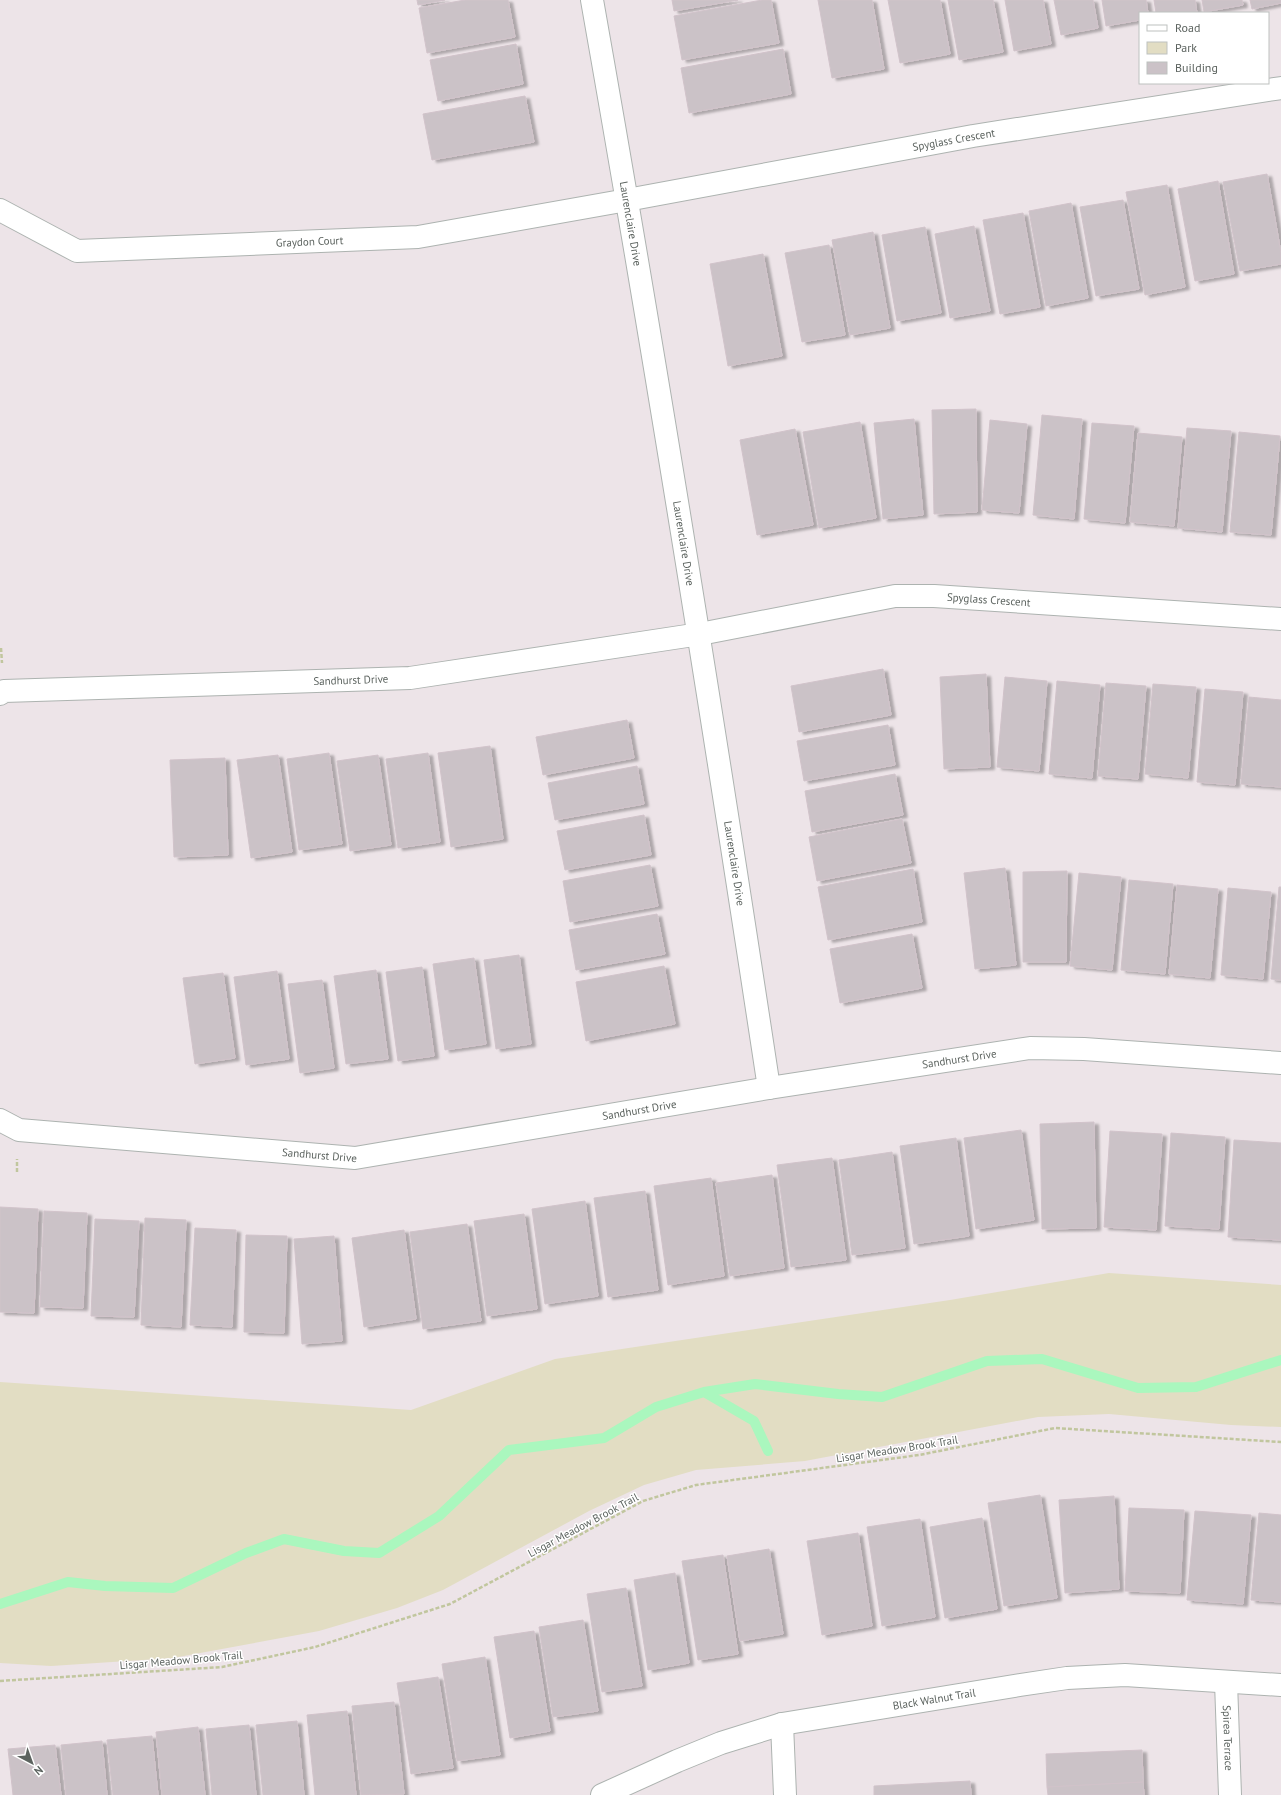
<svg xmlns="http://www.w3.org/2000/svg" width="1281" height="1795" font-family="'PT Sans',sans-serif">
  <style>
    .green { fill: #e2ddc3 }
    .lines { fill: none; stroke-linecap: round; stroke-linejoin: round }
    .stream { stroke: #aaf7be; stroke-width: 10 }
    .building { fill: #cbc2c7; stroke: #d1c3ca; filter: url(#shadow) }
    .minor-casing { stroke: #adb3b0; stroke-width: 24 }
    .path { stroke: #c1c69e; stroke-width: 2.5; stroke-dasharray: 4 2; stroke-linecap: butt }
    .minor { stroke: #fff; stroke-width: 22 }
    .labels { text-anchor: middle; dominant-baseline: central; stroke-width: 3; stroke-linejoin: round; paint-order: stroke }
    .street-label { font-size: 11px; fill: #5c635f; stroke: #fff }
  </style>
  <defs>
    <filter id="shadow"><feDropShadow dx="4.5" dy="2.5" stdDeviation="1" flood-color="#0004"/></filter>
  </defs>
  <rect width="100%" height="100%" fill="#ede4e8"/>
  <!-- green -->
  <path class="green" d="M1109,1273L1281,1285V1427L1231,1425L1109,1414L1038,1417L805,1461L696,1470L644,1485L589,1511L443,1590L397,1608L319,1631L173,1658L51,1666L0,1663V1382L411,1410L555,1359L950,1300Z"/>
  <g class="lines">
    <!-- stream -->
    <path class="stream" d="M704,1392L754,1421L768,1451
      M0,1604L68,1582L105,1586L173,1588L246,1553L284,1539L344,1551L379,1553L439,1516L509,1450L604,1438L656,1407L704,1392L755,1384L838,1394L882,1397L987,1361L1042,1359L1138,1388L1196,1387L1281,1360"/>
  </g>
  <!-- building -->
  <path class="building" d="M417,0H445L418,5Z
    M465,0H508L515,37L427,53L419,8Z
    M672,0H738L674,11Z
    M762,0H771L779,43L682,60L674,16Z
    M818,0H872L884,69L832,78Z
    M888,0H940L950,54L900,63Z
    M948,0H993L1003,52L959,60Z
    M1005,0H1043L1051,44L1014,51Z
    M1054,0H1093L1098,28L1061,35Z
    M1102,0H1146L1148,13H1140V20L1106,26Z
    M1154,0H1195L1197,13H1156Z
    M1202,0H1242L1243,5L1204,12Z
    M1250,0H1281V3L1252,9Z
    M516,44L523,84L438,101L430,60Z
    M783,49L791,94L689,113L681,68Z
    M525,96L534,142L432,160L423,114Z
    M1267,174L1281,253V264L1240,271L1223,182Z
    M1218,181L1234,274L1195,281L1178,189Z
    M1167,185L1185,287L1145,295L1126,192Z
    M1123,200L1139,289L1096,296L1080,207Z
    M1071,203L1088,298L1046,306L1029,211Z
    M1023,213L1040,307L1000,314L983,220Z
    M974,226L990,311L950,318L935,234Z
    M925,227L941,313L897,321L882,235Z
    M873,232L890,328L850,335L832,240Z
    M829,245L845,335L802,342L785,253Z
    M763,254L782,356L728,366L710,264Z
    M976,409L977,512L934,514L932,410Z
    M1042,415L1082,419L1074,519L1033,515Z
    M914,419L923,515L883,519L874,423Z
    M990,420L1027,424L1019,513L982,510Z
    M860,422L876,518L819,528L803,432Z
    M1092,423L1134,426L1125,523L1084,519Z
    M1187,428L1231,431L1222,532L1178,528Z
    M795,429L813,525L757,535L740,440Z
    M1239,432L1280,436L1271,535L1230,532Z
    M1138,433L1182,437L1174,526L1130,522Z
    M883,669L891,715L799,732L791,686Z
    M986,674L990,767L944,769L940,677Z
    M1005,677L1047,681L1039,771L997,767Z
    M1057,681L1100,685L1092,778L1049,774Z
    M1106,683L1146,686L1138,779L1098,776Z
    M1153,684L1196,687L1188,778L1145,774Z
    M1205,689L1243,692L1235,785L1197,782Z
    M1249,697L1281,700V787L1241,784Z
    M627,720L634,758L543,775L536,737Z
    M888,725L895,765L804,781L797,741Z
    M490,746L503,839L451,847L438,753Z
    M329,753L342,844L299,850L287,759Z
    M428,753L440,842L398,848L386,759Z
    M278,755L292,852L251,858L237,760Z
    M378,755L391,845L350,851L337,761Z
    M225,758L228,855L174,857L170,760Z
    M637,766L644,804L555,820L548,783Z
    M895,774L903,815L812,832L805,791Z
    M644,815L651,855L565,870L557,831Z
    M902,819L911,863L817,881L809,837Z
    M650,865L658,906L570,922L563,881Z
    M1005,868L1016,965L975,969L964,873Z
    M913,869L922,922L828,940L818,887Z
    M1067,871L1066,962H1023V872Z
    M1079,873L1121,877L1112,970L1070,966Z
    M1129,880L1173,884L1165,974L1121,970Z
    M1177,885L1218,889L1210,978L1169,974Z
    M1279,887H1281V980L1271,979Z
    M1228,888L1271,892L1263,979L1221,975Z
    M657,914L665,954L576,970L569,930Z
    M912,934L922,988L840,1003L830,949Z
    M519,955L531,1044L496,1049L484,960Z
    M474,958L486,1044L445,1050L433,964Z
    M664,966L675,1024L586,1041L576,982Z
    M422,967L434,1056L398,1061L386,972Z
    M376,970L388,1059L346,1064L334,976Z
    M277,971L289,1059L246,1065L234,977Z
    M223,973L235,1058L195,1064L183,978Z
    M322,980L334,1068L300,1073L288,984Z
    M1094,1122L1096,1228L1042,1229L1040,1124Z
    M1021,1130L1034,1220L976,1229L964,1138Z
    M1110,1131L1162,1134L1156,1230L1104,1227Z
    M1171,1133L1225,1137L1219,1229L1165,1226Z
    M956,1138L969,1236L914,1244L900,1146Z
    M1234,1140L1281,1143V1240L1228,1237Z
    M892,1152L905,1248L852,1255L839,1160Z
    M832,1158L846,1260L791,1267L777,1165Z
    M772,1175L784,1268L730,1276L716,1183Z
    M711,1178L724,1276L668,1285L654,1186Z
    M645,1191L658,1290L608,1297L594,1198Z
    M585,1201L598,1296L545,1304L532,1209Z
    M0,1207L38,1209L34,1313L0,1312Z
    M44,1211L87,1213L83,1308L40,1307Z
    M524,1214L537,1309L487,1316L474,1221Z
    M145,1218L186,1220L181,1327L141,1325Z
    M95,1219L139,1221L134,1317L91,1316Z
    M467,1224L481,1321L423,1329L410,1232Z
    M195,1228L236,1230L232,1327L190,1325Z
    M404,1230L416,1319L364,1327L352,1238Z
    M246,1235L287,1236L284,1333L244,1332Z
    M334,1236L342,1341L302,1344L294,1239Z
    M1040,1495L1057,1598L1004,1606L988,1503Z
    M1114,1496L1119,1589L1065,1593L1059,1500Z
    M1129,1508L1184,1510L1180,1593L1125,1591Z
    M1195,1511L1251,1515L1243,1604L1187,1600Z
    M1259,1513L1281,1515V1602L1251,1600Z
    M982,1518L997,1609L945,1618L930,1527Z
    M920,1519L935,1617L882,1626L867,1527Z
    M858,1533L872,1626L822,1635L807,1541Z
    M769,1549L783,1634L740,1641L727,1556Z
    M723,1555L738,1654L698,1660L682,1561Z
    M675,1573L689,1663L648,1670L634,1580Z
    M626,1588L642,1686L602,1692L587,1594Z
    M583,1620L598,1711L553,1717L539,1627Z
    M534,1631L550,1731L510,1738L494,1637Z
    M485,1657L500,1755L457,1761L442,1664Z
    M438,1677L453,1768L411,1774L397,1683Z
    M394,1702L404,1794L361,1795L352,1706Z
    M347,1711L356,1795H315L307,1715Z
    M297,1721L304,1795H263L256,1725Z
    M249,1725L256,1795H212L206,1729Z
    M198,1727L205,1795H162L156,1732Z
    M152,1736L158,1795H113L107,1740Z
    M102,1741L107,1795H66L61,1745Z
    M55,1745L61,1795H13L8,1749Z
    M1142,1750L1143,1782L1047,1787L1046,1754Z
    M970,1781L971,1795H874V1786Z
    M1143,1782L1144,1795H1048L1047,1787Z"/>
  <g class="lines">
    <defs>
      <g id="minor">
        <path id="s1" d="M592,0C656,362 714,725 769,1088"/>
        <path id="s2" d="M0,210L77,251L418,237L627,200L973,136L1281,88"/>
        <path id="s3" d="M0,694L4,691L410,678L700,634L895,596H934L1281,619"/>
        <path id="s4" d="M0,1120L19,1130L355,1158L769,1088L1030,1048L1084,1049L1281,1063"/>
        <path id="s5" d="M1226,1682L1230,1795"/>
        <path d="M782,1724L785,1795"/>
        <path id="s6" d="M602,1795L677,1761L721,1743L782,1724L1020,1685L1067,1678L1125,1675L1281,1685"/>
      </g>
    </defs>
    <!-- minor casing -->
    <use href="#minor" class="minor-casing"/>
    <!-- path -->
    <path class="path" d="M1,648L2,663
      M17,1172V1159
      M0,1681L222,1667L315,1647L450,1604L643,1501L696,1485L919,1455L1055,1428L1281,1442"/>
    <!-- minor -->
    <use href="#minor" class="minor"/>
  </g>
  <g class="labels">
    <!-- street labels -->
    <g class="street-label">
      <text stroke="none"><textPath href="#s2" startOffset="973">Spyglass Crescent</textPath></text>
      <text stroke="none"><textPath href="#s1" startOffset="227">Laurenclaire Drive</textPath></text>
      <text stroke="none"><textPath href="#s2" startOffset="320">Graydon Court</textPath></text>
      <text stroke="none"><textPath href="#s1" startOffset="551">Laurenclaire Drive</textPath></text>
      <text stroke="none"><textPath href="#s3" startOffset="997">Spyglass Crescent</textPath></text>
      <text stroke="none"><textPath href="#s3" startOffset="352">Sandhurst Drive</textPath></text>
      <text stroke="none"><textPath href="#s1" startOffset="875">Laurenclaire Drive</textPath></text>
      <text stroke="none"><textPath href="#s4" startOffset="971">Sandhurst Drive</textPath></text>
      <text stroke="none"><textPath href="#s4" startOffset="647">Sandhurst Drive</textPath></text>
      <text stroke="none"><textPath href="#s4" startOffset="323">Sandhurst Drive</textPath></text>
      <text transform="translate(897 1449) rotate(-9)">Lisgar Meadow Brook Trail</text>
      <text transform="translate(583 1525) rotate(-28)">Lisgar Meadow Brook Trail</text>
      <text transform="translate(181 1660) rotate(-5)">Lisgar Meadow Brook Trail</text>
      <text stroke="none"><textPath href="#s6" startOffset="348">Black Walnut Trail</textPath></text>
      <text stroke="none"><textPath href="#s5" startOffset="56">Spirea Terrace</textPath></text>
    </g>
  </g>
  <!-- legend -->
  <rect x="1139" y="12" width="130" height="72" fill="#ffffff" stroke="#bec1bf"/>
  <rect x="1147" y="25" width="20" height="6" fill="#ffffff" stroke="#bec1bf"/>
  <text x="1175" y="32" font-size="12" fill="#5c635f">Road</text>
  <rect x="1147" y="42" width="20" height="12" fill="#e2ddc3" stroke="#bec1bf"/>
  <text x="1175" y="52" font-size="12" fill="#5c635f">Park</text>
  <rect x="1147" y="62" width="20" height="12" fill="#cbc2c7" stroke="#bec1bf"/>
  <text x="1175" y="72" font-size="12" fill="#5c635f">Building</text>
  <!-- north arrow -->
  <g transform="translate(32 1763) rotate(139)" stroke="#ffffff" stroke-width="3" paint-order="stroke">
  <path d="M0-3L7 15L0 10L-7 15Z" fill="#5c635f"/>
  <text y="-6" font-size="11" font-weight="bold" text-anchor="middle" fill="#5c635f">N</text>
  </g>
</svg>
